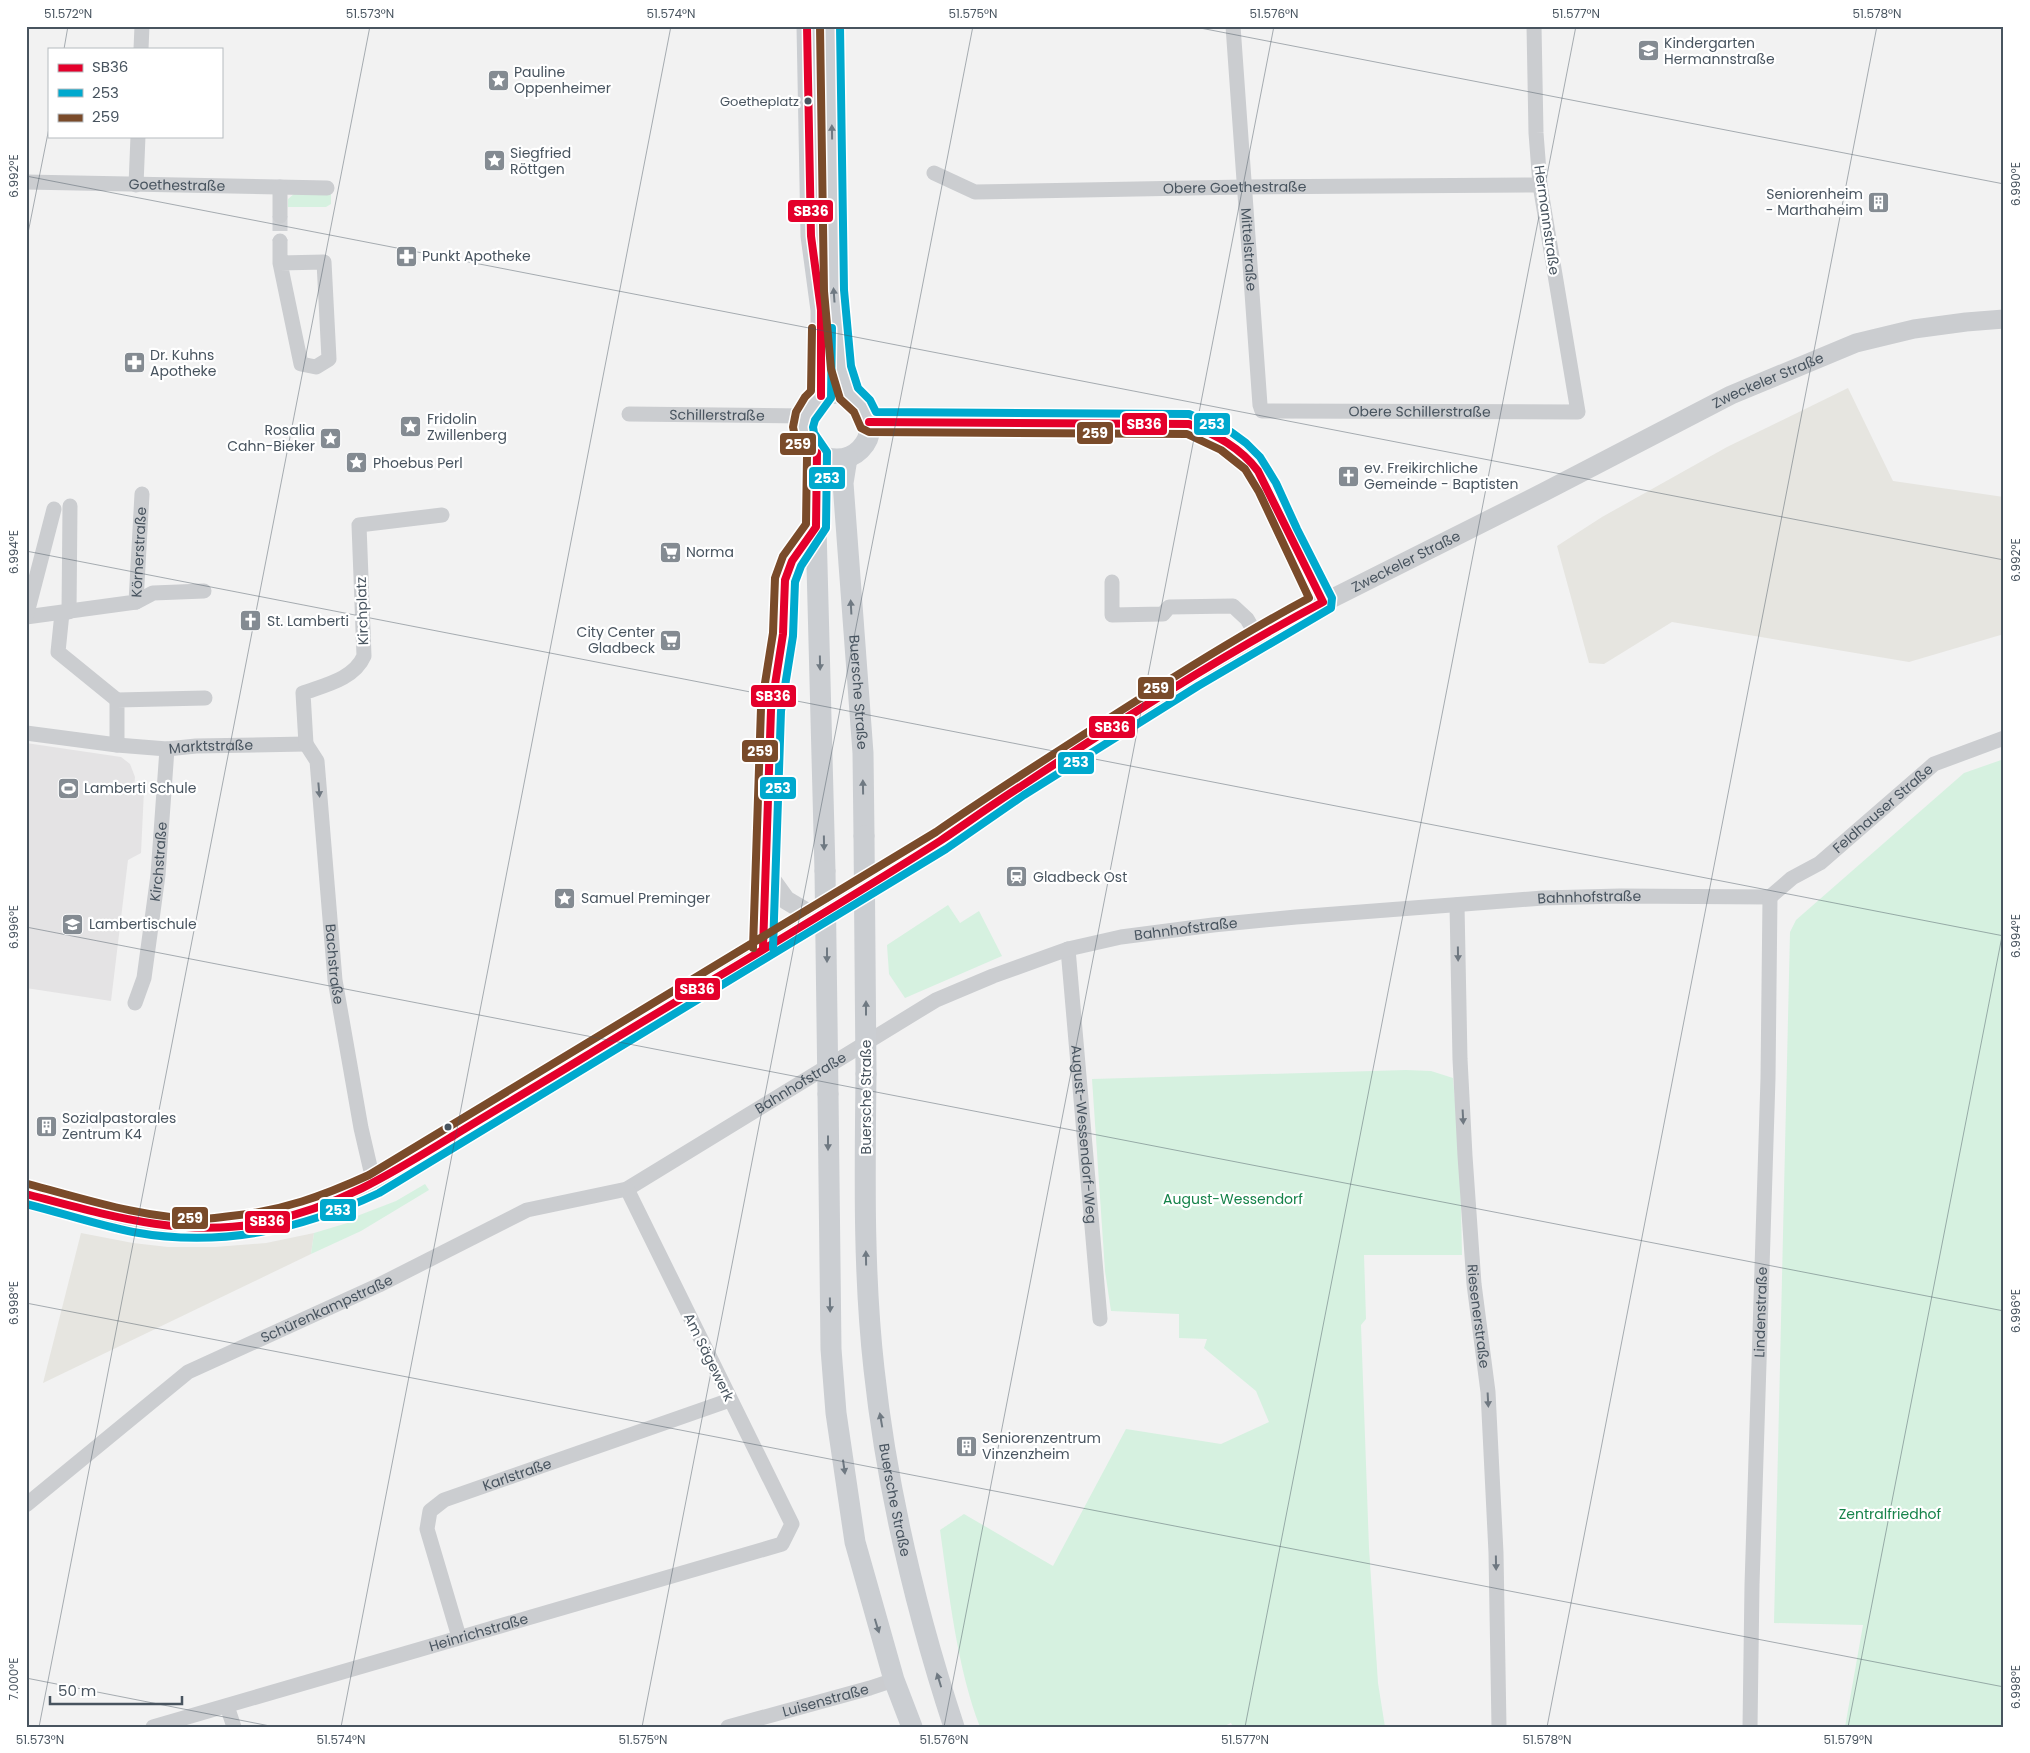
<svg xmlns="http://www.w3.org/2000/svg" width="2030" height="1753" font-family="Poppins,sans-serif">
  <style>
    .commercial { fill: #e6e5e0 }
    .education { fill: #e4e3e4 }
    .green { fill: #d6f1e0 }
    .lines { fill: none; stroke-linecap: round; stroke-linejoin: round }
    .minor-tunnel { stroke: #d0d2d5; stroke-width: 15; stroke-dasharray: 15 8; stroke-linecap: butt }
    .minor { stroke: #cbcdd0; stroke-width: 15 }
    .tertiary { stroke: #cbcdd0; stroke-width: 19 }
    .secondary { stroke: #cbced2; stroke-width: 21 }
    .secondary-bridge { stroke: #cbced2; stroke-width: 21 }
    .bus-1-casing { stroke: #fff; stroke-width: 11 }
    .bus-2-casing { stroke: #fff; stroke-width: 11 }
    .bus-3-casing { stroke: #fff; stroke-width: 11 }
    .bus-1 { stroke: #e4002b; stroke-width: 8 }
    .bus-2 { stroke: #00a9ce; stroke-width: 8 }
    .bus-3 { stroke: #7a4b2a; stroke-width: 8 }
    .oneway { fill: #6f7982 }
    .oneway2 { fill: #6f7881 }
    .ticks { fill: none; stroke: #48545f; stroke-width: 1; stroke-opacity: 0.45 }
    .bus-dot { fill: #48545f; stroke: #fff; stroke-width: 2 }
    .labels { text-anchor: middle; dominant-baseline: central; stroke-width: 4.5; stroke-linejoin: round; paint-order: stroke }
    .bus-label { font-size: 13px; fill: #48545f; stroke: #fff; text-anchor: end }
    .poi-label { font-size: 14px; fill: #48545f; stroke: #fff; text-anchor: start }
    .street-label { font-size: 14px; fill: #48545f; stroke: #fff }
    .park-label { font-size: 14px; fill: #16834a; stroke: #fff }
    .line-badge { stroke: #fff; stroke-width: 2 }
    .badge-label { font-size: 14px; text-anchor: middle; font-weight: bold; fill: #fff }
    .neatline { fill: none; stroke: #48545f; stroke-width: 2 }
    .ticks-label { font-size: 12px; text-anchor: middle; fill: #48545f }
  </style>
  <rect width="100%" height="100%" fill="#f2f2f2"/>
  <!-- commercial -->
  <path class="commercial" d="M1848,388L1893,481L2004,497V634L1909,662L1672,622L1604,664L1589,663L1557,546L1602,517L1727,447Z
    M81,1233L133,1243L168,1247H215L266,1243L314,1233L311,1254L43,1383Z"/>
  <!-- education -->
  <path class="education" d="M26,743L121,757L130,764L135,777L134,790H144L141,853L128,860L111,1001L26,988Z"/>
  <!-- green -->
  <path class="green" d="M294,194H331V204L326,207H288V199Z
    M2004,759V1727H1845L1863,1625L1774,1623L1790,932L1796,920L1964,773Z
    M948,905L960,923L979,911L1002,956L905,998L889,974L887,945Z
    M1406,1070L1431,1071L1453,1078L1460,1157L1462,1255H1364L1366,1319L1361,1325L1369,1548L1378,1683L1385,1727H1233L1231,1723L1222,1727H980C957,1668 949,1593 940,1530L964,1514L1053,1566L1126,1429L1221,1444L1269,1422L1256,1391L1204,1348L1207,1339L1179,1338V1314L1111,1311L1105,1271L1092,1079Z
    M425,1184L429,1190L361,1231L311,1254L314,1233L354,1221L357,1216L396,1201Z"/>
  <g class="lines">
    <!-- minor-tunnel -->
    <path class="minor-tunnel" d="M280,216V241"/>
    <!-- minor -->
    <g class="minor">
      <path id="s1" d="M1233,26L1260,405L1262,411L1578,412L1540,185L1536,133L1534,26"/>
      <path d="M141,49L142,26"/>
      <path id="s2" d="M934,173L975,192L1244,187L1540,185"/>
      <path id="s3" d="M26,182L327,188"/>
      <path d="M136,185L138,136"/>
      <path d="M280,187V216"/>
      <path d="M280,263L301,364L316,367L329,359L324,262L280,263V241"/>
      <path id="s4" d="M629,414L805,416"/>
      <path d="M1112,582V615L1163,614L1169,607L1233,606L1247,619L1258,638"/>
      <path d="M136,602L153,593L204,591"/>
      <path d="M69,612L70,506"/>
      <path d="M62,613L58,652L117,700"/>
      <path id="s5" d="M26,617L136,602L142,494"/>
      <path d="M26,617L54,509"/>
      <path id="s6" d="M26,733L117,745L167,749L196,746L306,744"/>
      <path id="s7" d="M306,744L317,761L335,980L361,1128L374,1184"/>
      <path d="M306,744L303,693C325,685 354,679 364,656L359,525L442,515"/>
      <path d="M117,745V700L205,698"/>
      <path id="s8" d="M1770,897L1792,878L1820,863L1934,764L2004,738"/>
      <path id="s9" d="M1457,905L1460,1059L1465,1156L1474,1284L1488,1392L1496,1553L1499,1727"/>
      <path id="s10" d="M1068,949L1100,1319"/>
      <path id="s11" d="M135,1003L144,978L158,875L167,749"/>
      <path id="s12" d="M26,1505L188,1372L379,1285L527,1210L627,1189L936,1000L993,976L1068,949L1121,937L1213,925L1296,917L1543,898L1620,896L1770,897"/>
      <path id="s13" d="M459,1637L427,1529L430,1511L444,1500L730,1400"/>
      <path d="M227,1706L234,1727"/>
      <path id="s14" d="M153,1727L782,1544L792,1524L627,1189"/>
      <path id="s15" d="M728,1727L870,1688L894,1680"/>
      <path id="s16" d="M1750,1727L1752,1585L1768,1078L1770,897"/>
    </g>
    <!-- tertiary -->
    <g class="tertiary">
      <path d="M869,422L1189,424C1210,432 1229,440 1246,456C1264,473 1273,501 1283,523C1296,550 1309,576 1323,602"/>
      <path d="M766,872L786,900L813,916"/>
      <path d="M763,948L771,710L783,634L785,580L792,561L816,527"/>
      <path id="s17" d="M26,1194L135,1222L201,1229L263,1223L303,1213L337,1201L374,1184L941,840L1019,787L1193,677L1283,623L1544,492L1731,395L1856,343L1914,329L1966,322L2004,319"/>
    </g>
    <!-- secondary -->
    <g class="secondary">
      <path d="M807,26L811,236L821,310V396"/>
      <path d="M830,26L834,291L841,368L849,394"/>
      <circle cx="837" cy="426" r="33"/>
      <path d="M817,453L816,527L825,871"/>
      <path id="s18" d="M847,458L843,483L863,753L864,836"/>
      <path id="s19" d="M866,1074C865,1172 863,1271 874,1369C887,1490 916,1611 954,1727"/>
      <path d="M828,1094L831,1349L836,1413L855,1542L894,1680L912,1727"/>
    </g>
    <!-- secondary-bridge -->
    <path class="secondary-bridge" d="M864,836L866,1074
      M825,871L828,1094"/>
    <defs>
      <path id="bus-1" d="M807,26L811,236L821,310V396
        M869,422L1189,424C1216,435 1240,447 1258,471L1323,602
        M763,948L771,710L783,634L785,580L792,561L816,527L817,453
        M26,1194C106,1215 183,1239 266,1222C338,1207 391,1174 453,1136C497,1109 542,1083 586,1056C704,984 824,915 940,841C967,823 993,804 1020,787C1118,722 1219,657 1323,602"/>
      <path id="bus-2" d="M773,948L781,711L793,636L795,582L801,566L826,528L827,452L814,433L813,427L815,420L831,398L832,328
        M26,1204C62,1213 97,1225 133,1232C220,1248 300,1230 379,1193L946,849L1024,795L1198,686L1331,608L1332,598L1297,529L1276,483L1260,457L1246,443L1231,432L1189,414L876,412L870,400L858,388L851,366L844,290L840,26"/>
      <path id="bus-3" d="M753,948L761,708L773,633L775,578L783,556L806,524L807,456L796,441L793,427L796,412L805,397L811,391L812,328
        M28,1184C85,1199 142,1218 201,1219C211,1219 221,1217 231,1216C282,1211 323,1196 369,1175L936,832C1001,787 1067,745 1133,703C1191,666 1249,630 1309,598L1259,492L1245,469L1221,450L1187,434L869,432L861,428L854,412L840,399L831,369L824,291L820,26"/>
    </defs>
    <!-- bus-1 casing -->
    <use href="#bus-1" class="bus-1-casing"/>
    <!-- bus-2 casing -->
    <use href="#bus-2" class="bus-2-casing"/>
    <!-- bus-3 casing -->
    <use href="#bus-3" class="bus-3-casing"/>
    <!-- bus-1 -->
    <use href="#bus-1" class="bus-1"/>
    <!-- bus-2 -->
    <use href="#bus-2" class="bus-2"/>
    <!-- bus-3 -->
    <use href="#bus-3" class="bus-3"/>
  </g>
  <!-- one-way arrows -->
  <defs><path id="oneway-solid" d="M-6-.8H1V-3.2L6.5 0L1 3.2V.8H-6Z" transform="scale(1.25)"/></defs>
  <g class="oneway">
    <use href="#oneway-solid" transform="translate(832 132) rotate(-91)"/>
    <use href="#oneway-solid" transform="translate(834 295) rotate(-94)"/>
    <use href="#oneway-solid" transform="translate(851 607) rotate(-93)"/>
    <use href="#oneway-solid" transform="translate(820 663) rotate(89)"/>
    <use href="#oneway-solid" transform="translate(863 787) rotate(-91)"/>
    <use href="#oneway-solid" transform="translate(824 843) rotate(89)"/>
    <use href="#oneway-solid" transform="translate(827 955) rotate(90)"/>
    <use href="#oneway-solid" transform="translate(866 1008) rotate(-90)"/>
    <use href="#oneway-solid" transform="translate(828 1143) rotate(90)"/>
    <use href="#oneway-solid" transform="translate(866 1258) rotate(-91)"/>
    <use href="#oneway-solid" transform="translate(830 1305) rotate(89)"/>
    <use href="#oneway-solid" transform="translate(881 1420) rotate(-100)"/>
    <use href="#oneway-solid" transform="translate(844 1467) rotate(82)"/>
    <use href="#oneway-solid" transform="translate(877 1626) rotate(73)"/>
    <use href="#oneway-solid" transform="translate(939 1680) rotate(-107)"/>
  </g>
  <g class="oneway2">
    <use href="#oneway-solid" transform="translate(319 790) rotate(85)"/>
    <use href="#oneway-solid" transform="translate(1458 954) rotate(89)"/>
    <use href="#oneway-solid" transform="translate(1463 1117) rotate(87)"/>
    <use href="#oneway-solid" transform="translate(1488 1400) rotate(87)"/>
    <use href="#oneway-solid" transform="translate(1496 1563) rotate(89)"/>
  </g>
  <!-- ticks -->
  <path class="ticks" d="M1190,26L2004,184M64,49L68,26M26,176L2004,560M26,243L49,128M26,551L2004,936M26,927L2004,1311M26,1303L2004,1687M26,1678L275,1727M39,1727L370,26M341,1727L671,26M642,1727L973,26M944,1727L1274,26M1245,1727L1576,26M1547,1727L1877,26M1848,1727L2004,926"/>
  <!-- icons -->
  <defs>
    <symbol id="school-square" viewBox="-11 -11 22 22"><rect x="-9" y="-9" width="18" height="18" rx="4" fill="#848b92" stroke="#fff"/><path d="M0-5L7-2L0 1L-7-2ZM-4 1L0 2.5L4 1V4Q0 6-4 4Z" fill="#fff"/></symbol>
    <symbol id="sight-square" viewBox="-11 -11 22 22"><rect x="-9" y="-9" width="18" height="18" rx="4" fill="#848b92" stroke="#fff"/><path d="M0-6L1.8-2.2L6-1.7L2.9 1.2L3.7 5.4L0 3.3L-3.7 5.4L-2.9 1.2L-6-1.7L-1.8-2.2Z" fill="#fff"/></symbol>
    <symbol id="building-square" viewBox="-11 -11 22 22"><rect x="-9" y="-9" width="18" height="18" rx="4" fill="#848b92" stroke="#fff"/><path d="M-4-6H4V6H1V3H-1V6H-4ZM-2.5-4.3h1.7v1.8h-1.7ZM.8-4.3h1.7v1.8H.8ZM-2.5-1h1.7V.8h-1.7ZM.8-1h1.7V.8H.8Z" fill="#fff"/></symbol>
    <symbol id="pharmacy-square" viewBox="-11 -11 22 22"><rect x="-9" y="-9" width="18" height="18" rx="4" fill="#848b92" stroke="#fff"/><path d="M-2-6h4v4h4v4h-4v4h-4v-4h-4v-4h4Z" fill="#fff"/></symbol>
    <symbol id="church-square" viewBox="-11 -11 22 22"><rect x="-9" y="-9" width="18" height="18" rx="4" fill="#848b92" stroke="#fff"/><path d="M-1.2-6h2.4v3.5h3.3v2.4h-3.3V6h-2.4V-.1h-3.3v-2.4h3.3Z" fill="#fff"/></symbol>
    <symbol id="supermarket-square" viewBox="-11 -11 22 22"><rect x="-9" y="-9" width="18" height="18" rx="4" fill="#848b92" stroke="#fff"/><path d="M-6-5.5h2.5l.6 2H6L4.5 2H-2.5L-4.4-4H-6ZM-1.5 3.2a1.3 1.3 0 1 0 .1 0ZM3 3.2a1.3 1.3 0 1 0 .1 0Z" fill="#fff"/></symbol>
    <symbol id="stadium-square" viewBox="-11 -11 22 22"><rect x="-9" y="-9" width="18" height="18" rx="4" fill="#848b92" stroke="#fff"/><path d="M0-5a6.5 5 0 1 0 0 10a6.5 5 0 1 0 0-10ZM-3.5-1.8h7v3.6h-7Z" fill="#fff"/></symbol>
    <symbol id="station-square" viewBox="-11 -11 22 22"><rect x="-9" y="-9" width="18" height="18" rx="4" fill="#848b92" stroke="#fff"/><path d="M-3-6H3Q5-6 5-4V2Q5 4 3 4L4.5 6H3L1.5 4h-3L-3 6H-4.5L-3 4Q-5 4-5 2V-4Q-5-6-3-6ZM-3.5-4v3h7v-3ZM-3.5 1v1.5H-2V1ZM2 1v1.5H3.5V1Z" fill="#fff"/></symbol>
  </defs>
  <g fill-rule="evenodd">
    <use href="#school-square" x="1636" y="38" width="25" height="25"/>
    <use href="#sight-square" x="486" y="68" width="25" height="25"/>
    <use href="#sight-square" x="482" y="148" width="25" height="25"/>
    <use href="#building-square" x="1866" y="190" width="25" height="25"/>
    <use href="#pharmacy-square" x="394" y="244" width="25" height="25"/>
    <use href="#pharmacy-square" x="122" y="350" width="25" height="25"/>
    <use href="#sight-square" x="398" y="414" width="25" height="25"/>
    <use href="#sight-square" x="318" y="426" width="25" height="25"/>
    <use href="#sight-square" x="344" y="450" width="25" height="25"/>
    <use href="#church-square" x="1336" y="464" width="25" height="25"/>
    <use href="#supermarket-square" x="658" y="540" width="25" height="25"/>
    <use href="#church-square" x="238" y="608" width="25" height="25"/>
    <use href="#supermarket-square" x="658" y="628" width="25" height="25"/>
    <use href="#stadium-square" x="56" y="776" width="25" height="25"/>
    <use href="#station-square" x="1004" y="864" width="25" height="25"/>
    <use href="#sight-square" x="552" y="886" width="25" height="25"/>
    <use href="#school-square" x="60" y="912" width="25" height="25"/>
    <use href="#building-square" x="34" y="1114" width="25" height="25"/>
    <use href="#building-square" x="954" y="1434" width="25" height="25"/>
  </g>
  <!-- markers -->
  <g class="bus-dot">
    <circle cx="808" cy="101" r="4.5"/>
    <circle cx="448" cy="1127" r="4.5"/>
  </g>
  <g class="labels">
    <!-- bus labels -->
    <g class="bus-label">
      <text x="799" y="101">Goetheplatz</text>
    </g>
    <!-- poi labels -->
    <g class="poi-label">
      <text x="1664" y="43">Kindergarten<tspan x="1664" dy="16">Hermannstraße</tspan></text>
      <text x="514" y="72">Pauline<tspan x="514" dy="16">Oppenheimer</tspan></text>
      <text x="510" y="153">Siegfried<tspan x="510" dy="16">Röttgen</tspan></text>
      <text x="1863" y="194" text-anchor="end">Seniorenheim<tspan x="1863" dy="16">- Marthaheim</tspan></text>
      <text x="422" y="256">Punkt Apotheke</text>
      <text x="150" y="355">Dr. Kuhns<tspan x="150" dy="16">Apotheke</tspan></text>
      <text x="427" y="419">Fridolin<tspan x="427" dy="16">Zwillenberg</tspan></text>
      <text x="315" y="430" text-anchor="end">Rosalia<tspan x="315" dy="16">Cahn-Bieker</tspan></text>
      <text x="373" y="463">Phoebus Perl</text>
      <text x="1364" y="468">ev. Freikirchliche<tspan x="1364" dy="16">Gemeinde - Baptisten</tspan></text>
      <text x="686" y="552">Norma</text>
      <text x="267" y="621">St. Lamberti</text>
      <text x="655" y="632" text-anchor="end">City Center<tspan x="655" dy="16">Gladbeck</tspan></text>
      <text x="84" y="788">Lamberti Schule</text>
      <text x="1033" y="877">Gladbeck Ost</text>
      <text x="581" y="898">Samuel Preminger</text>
      <text x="89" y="924">Lambertischule</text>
      <text x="62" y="1118">Sozialpastorales<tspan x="62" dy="16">Zentrum K4</tspan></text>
      <text x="982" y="1438">Seniorenzentrum<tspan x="982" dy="16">Vinzenzheim</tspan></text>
    </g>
    <!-- street labels -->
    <g class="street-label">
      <text stroke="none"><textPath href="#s3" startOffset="151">Goethestraße</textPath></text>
      <text stroke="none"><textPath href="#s2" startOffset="305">Obere Goethestraße</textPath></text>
      <text transform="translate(1547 220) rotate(82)">Hermannstraße</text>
      <text stroke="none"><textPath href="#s1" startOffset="224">Mittelstraße</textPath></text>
      <text stroke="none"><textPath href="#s17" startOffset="1970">Zweckeler Straße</textPath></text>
      <text stroke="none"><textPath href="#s1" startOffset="544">Obere Schillerstraße</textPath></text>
      <text stroke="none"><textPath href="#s4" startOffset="88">Schillerstraße</textPath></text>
      <text stroke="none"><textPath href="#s5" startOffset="161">Körnerstraße</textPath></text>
      <text stroke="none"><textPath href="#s17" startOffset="1565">Zweckeler Straße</textPath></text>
      <text transform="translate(362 611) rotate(-92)">Kirchplatz</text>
      <text stroke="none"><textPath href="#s18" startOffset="235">Buersche Straße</textPath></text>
      <text stroke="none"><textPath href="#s6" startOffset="186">Marktstraße</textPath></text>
      <text stroke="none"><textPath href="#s8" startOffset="144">Feldhauser Straße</textPath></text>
      <text stroke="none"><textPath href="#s11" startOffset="144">Kirchstraße</textPath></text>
      <text stroke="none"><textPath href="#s12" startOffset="1716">Bahnhofstraße</textPath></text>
      <text stroke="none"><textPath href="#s12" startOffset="1311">Bahnhofstraße</textPath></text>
      <text stroke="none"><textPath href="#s7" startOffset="224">Bachstraße</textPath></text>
      <text stroke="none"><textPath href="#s12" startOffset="891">Bahnhofstraße</textPath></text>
      <text transform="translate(866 1097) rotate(-90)">Buersche Straße</text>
      <text stroke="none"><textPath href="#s10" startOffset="186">August-Wessendorf-Weg</textPath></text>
      <text stroke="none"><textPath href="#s12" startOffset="362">Schürenkampstraße</textPath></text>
      <text stroke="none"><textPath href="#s16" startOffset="415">Lindenstraße</textPath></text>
      <text stroke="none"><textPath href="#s9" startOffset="412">Riesenerstraße</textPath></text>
      <text transform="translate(709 1357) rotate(64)">Am Sägewerk</text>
      <text stroke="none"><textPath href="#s13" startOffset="226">Karlstraße</textPath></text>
      <text stroke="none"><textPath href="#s19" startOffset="428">Buersche Straße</textPath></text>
      <text stroke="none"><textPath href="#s14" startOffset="339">Heinrichstraße</textPath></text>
      <text stroke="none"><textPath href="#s15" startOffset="101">Luisenstraße</textPath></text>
    </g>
    <!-- park labels -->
    <g class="park-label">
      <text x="1233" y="1199">August-Wessendorf</text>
      <text x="1890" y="1514">Zentralfriedhof</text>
    </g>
  </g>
  <g class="line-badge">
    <rect x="787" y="199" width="47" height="24" rx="5" fill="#e4002b"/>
    <rect x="1121" y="412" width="47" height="24" rx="5" fill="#e4002b"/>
    <rect x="1193" y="412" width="38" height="24" rx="5" fill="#00a9ce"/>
    <rect x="1076" y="421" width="38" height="24" rx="5" fill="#7a4b2a"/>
    <rect x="779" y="432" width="38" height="24" rx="5" fill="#7a4b2a"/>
    <rect x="808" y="466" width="38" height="24" rx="5" fill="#00a9ce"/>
    <rect x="1137" y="676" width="38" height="24" rx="5" fill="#7a4b2a"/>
    <rect x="750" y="684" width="47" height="24" rx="5" fill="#e4002b"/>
    <rect x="1088" y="715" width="48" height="24" rx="5" fill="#e4002b"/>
    <rect x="741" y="739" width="38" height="24" rx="5" fill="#7a4b2a"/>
    <rect x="1057" y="751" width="38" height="24" rx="5" fill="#00a9ce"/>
    <rect x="759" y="776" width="38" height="24" rx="5" fill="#00a9ce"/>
    <rect x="674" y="977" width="47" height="24" rx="5" fill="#e4002b"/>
    <rect x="319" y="1198" width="38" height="24" rx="5" fill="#00a9ce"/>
    <rect x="171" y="1206" width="38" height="24" rx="5" fill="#7a4b2a"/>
    <rect x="244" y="1210" width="47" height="24" rx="5" fill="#e4002b"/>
  </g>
  <g class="badge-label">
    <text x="811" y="216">SB36</text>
    <text x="1144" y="429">SB36</text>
    <text x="1212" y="429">253</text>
    <text x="1095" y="438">259</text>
    <text x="798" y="449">259</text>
    <text x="827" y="483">253</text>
    <text x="1156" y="693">259</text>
    <text x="773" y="701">SB36</text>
    <text x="1112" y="732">SB36</text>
    <text x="760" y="756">259</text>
    <text x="1076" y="767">253</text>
    <text x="778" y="793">253</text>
    <text x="697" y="994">SB36</text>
    <text x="338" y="1215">253</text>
    <text x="190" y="1223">259</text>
    <text x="267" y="1226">SB36</text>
  </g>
  <!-- border -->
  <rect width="2030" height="1753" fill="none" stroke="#ffffff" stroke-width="55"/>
  <!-- legend -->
  <rect x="48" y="48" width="175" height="90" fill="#ffffff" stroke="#b6bbbf"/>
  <rect x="58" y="64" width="25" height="8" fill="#e4002b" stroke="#b6bbbf"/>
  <text x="92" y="72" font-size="15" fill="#48545f">SB36</text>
  <rect x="58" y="89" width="25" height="8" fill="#00a9ce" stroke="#b6bbbf"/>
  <text x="92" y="98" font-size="15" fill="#48545f">253</text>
  <rect x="58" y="114" width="25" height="8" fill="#7a4b2a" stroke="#b6bbbf"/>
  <text x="92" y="122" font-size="15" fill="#48545f">259</text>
  <!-- scale -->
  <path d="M50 1696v8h132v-8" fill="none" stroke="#48545f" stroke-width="2.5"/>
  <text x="58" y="1696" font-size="15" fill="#48545f" stroke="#ffffff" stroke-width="4" paint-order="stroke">50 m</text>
  <rect x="28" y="28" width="1974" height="1698" class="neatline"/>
  <g class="ticks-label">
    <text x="68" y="18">51.572°N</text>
    <text x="370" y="18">51.573°N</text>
    <text x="671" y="18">51.574°N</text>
    <text x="973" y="18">51.575°N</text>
    <text x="1274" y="18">51.576°N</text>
    <text x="1576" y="18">51.577°N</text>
    <text x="1877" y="18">51.578°N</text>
    <text transform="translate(14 176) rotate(-90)" y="4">6.992°E</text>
    <text transform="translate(2016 184) rotate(-90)" y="4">6.990°E</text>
    <text transform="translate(14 552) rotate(-90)" y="4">6.994°E</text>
    <text transform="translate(2016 560) rotate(-90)" y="4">6.992°E</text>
    <text transform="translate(14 927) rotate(-90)" y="4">6.996°E</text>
    <text transform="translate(2016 936) rotate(-90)" y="4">6.994°E</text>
    <text transform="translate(14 1303) rotate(-90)" y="4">6.998°E</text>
    <text transform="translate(2016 1311) rotate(-90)" y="4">6.996°E</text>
    <text transform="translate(14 1679) rotate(-90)" y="4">7.000°E</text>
    <text transform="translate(2016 1687) rotate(-90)" y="4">6.998°E</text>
    <text x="40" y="1744">51.573°N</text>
    <text x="341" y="1744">51.574°N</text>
    <text x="643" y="1744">51.575°N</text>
    <text x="944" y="1744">51.576°N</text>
    <text x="1245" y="1744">51.577°N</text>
    <text x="1547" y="1744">51.578°N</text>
    <text x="1848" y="1744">51.579°N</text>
  </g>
</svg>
